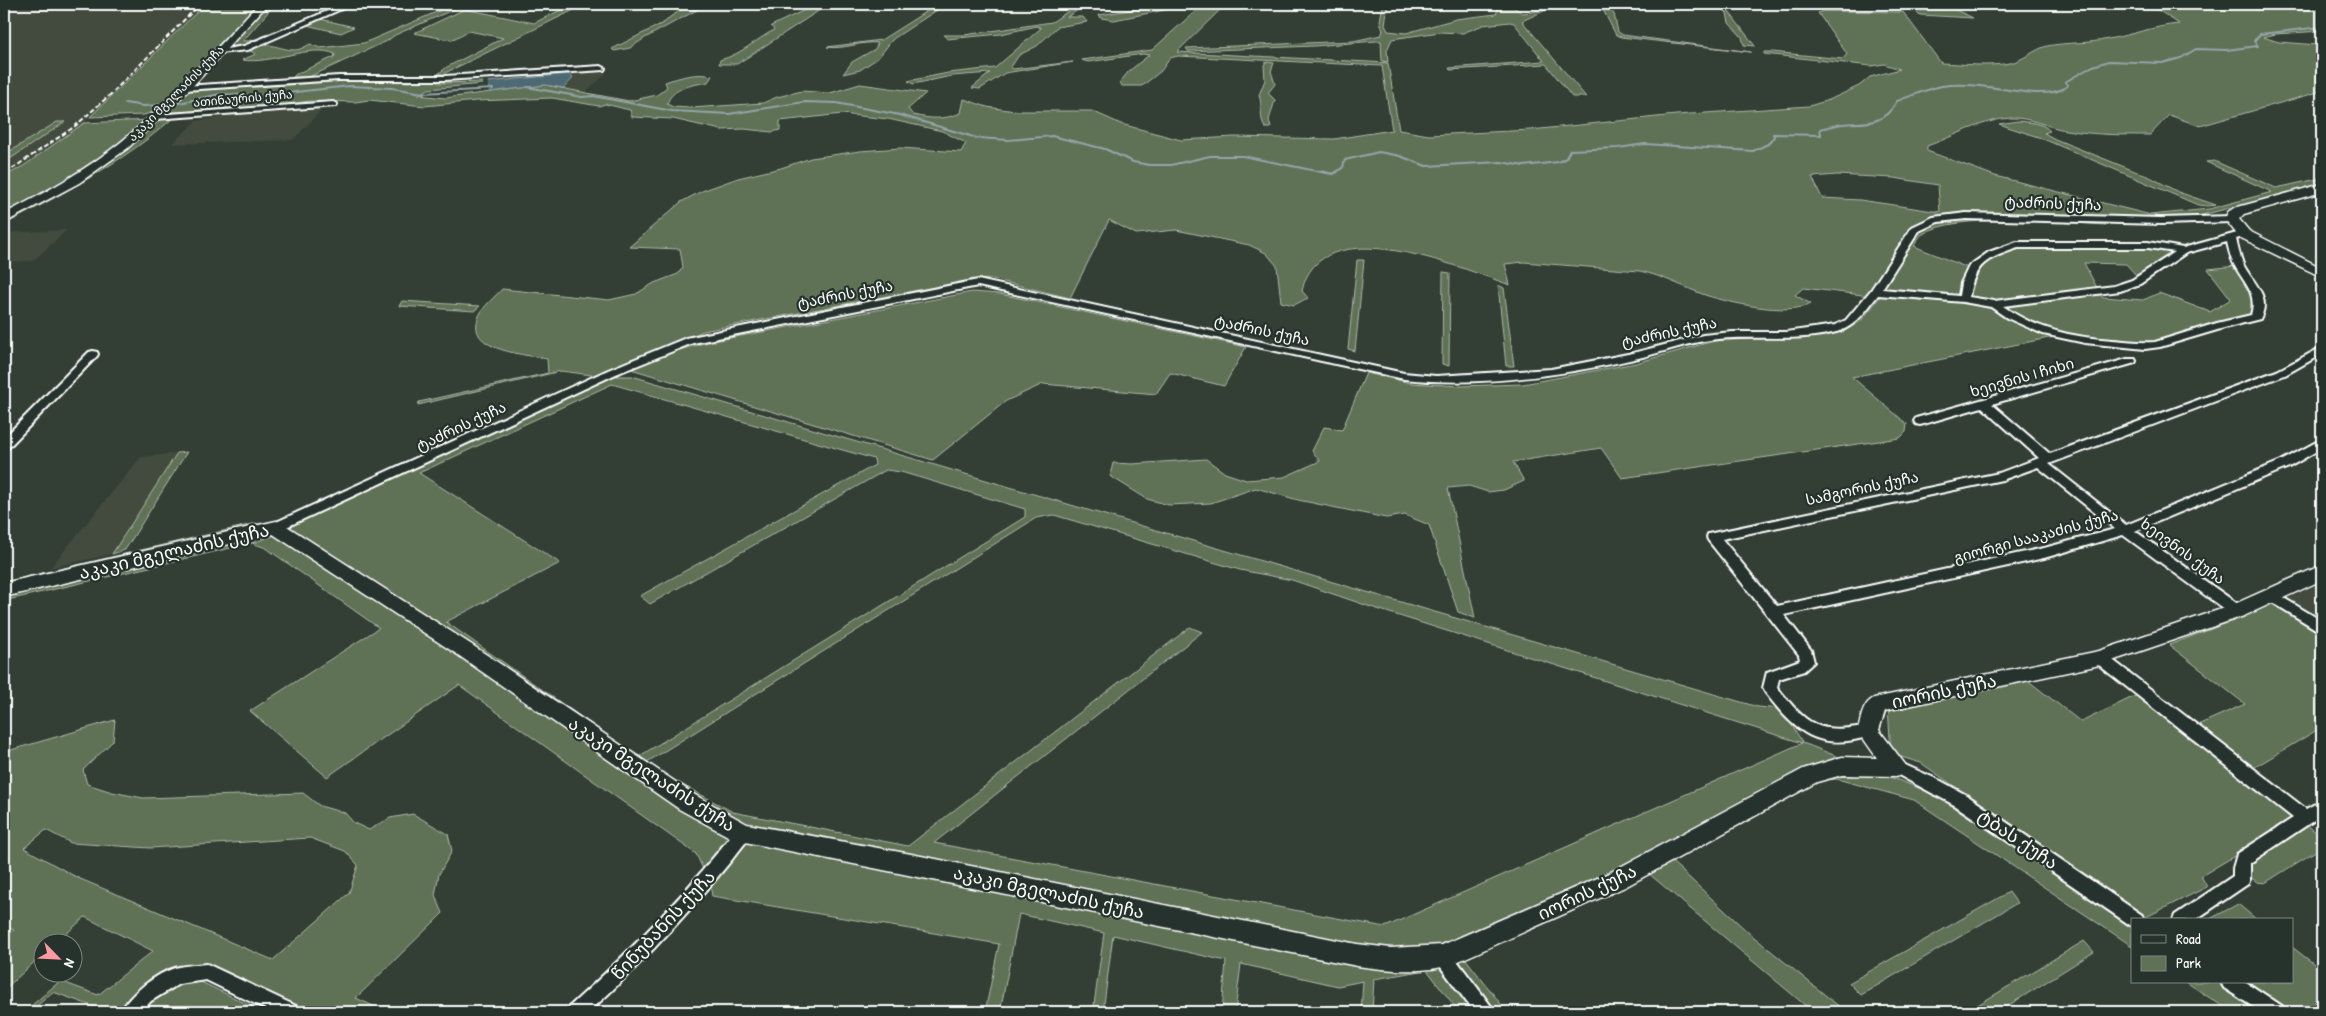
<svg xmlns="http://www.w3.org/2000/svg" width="2326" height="1016" font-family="'Patrick Hand','Noto Sans Georgian',sans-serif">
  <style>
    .built { fill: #434b3e }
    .green { fill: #5f7255; stroke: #afb8aa; fill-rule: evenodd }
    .water { fill: #4d6973; stroke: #94a5ab }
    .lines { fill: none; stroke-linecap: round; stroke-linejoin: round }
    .stream-far1 { stroke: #94a5ab; stroke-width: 2 }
    .stream { stroke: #94a5ab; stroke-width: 2.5 }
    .street-casing { stroke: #fff; stroke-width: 4 }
    .secondary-casing { stroke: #fff; stroke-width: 3 }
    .street { fill: #26332d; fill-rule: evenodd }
    .secondary { fill: #26332d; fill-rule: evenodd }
    .rail-far1 { stroke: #fff; stroke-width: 2; stroke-dasharray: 5 2.5; stroke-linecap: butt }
    .rail { stroke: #fff; stroke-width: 2.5; stroke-dasharray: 6 3; stroke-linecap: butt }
    .labels { text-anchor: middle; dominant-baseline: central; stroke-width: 4.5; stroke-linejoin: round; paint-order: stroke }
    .far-street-label { font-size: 12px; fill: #fff; stroke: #26332d }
    .street-label { font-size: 15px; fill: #fff; stroke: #26332d }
    .near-street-label { font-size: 18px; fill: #fff; stroke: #26332d }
  </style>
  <rect width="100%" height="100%" fill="#333e35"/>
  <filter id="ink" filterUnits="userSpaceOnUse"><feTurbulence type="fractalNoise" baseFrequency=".02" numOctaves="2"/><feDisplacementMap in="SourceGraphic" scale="10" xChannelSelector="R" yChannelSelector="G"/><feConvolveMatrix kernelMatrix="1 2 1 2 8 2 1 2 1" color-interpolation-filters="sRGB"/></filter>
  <g filter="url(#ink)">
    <!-- built -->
    <path class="built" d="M4,4H205L84,123L25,165L4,177Z
      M598,66L601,72L606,74L586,92L564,88L573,78L488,82L490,73Z
      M309,101H330L293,140L172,144L196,121L229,116L228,113L236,108L271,107Z
      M67,230L33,261L4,262V233Z
      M177,453L112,554L50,568L141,457Z
      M2322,581V622L2286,598Z"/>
    <!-- green -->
    <path class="green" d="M205,4H259L180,89L153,112L144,115L90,117Z
      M268,4H275L243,41C258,42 270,29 285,29L251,44L227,49Z
      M425,4H466L395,35L387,41L309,77H293L296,74L334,57L335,54C311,43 271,65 242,60L256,54L248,50C266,38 278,50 295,50C300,50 306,46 310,44L320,48L364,43L441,10V7Z
      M573,4H586L443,74H438L447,67L503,38L469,31L451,40L414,33L465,9L534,23Z
      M691,4H708L645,38L630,48L614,51L612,49L665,22L670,17Z
      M813,4H829L737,64H719L720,60C742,54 755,40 774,30L771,26L811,7Z
      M938,4H946L893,39L878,58L860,70L843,74L852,62L875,49L878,43C861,41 843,50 827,47L881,40Z
      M1079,4H1087L1067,17H1083L1087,22L1057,27L1037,46L1019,55L1011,67L1013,69L1073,62L1005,73L980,89L972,88L990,73L952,76L913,84L908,81L948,73L995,68L1041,28L1037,26L1001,34L947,39L944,35H964L1052,22Z
      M1166,4H1195L1114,20L1101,18L1099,15Z
      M1199,4H1226L1177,52L1388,63L1399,130L1429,135L1531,130L1676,115L1809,106L1829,100L1859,86L1870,77L1900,69L1884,64L1871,66L1764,54V52H1772L1843,59L1847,54L1818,13L1823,11L1903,12L1941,63C1963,64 1988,67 2010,63C2024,60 2033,50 2047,46C2067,42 2088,44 2108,39C2132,35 2154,26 2179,24L2149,4H2322V31L2276,34L2263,37L2279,42L2318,45L2317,42L2322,43V91L2200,126L2169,115L2150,135C2122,135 2094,135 2066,130C2046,127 2031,117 2010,118C1982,120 1953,137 1927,146V151L1995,176L2151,215L2209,209L2272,192L2206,162L2214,161L2276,188L2322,178V185L2194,217L2147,220L2099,218L2106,225C2065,223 1954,212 1923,234C1919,236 1916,243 1914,246L1968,268L2013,243L2151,244L2180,247L2139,275H2136L2126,264L2084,263L2102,297L2143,300L2159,293L2210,312L2231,299L2208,269L2236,266L2252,289L2255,311L2249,317L2151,343L2052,334L2054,337L1852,377L1907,424L1906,432L1900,438L1622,478L1601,448L1513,462L1524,481L1504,490L1488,492L1469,486L1448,488L1475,618L1458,612L1429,525L1405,515L1386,518L1298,500L1256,488L1211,503L1169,505L1147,499L1110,476L1113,463L1132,464L1206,459L1225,473L1246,480L1284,477L1320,461L1312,451L1324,427L1342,430L1366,373L1411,383L1460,386L1523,384L1636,363L1721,339L1801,337L1844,331L1861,321L1880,297L1803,288L1795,295L1811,304C1787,316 1730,303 1705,295C1683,287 1663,276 1640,271L1523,262L1505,264L1510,285C1461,268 1319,208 1302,291L1308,298L1294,305L1281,302L1277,266L1266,253L1249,245L1176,230L1136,234L1109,220L1070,298L992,279L972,280L703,331L599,376L561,371L418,405L419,402L548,373L547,359C525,354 464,351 479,316C483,306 495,297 502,289L609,300L636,294L654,283L678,274L683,267L680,249L629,247L681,202L702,191L738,178L781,168L811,158L860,151L900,148L961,152L966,143L942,131L888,119L842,114L780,121V130L772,132L744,129L721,130L673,119L632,117L630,110L605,104L599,106L552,98L477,101L424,106L369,100L355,102L309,101L271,107L204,112H164L186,91L193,89L338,79L394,80L407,82L432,80L439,83L483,82L482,84L429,89L418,95L445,98L545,85L629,101L657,95L667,87L665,82C681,77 696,72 712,76L708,82C693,85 672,87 667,104L673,107L691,108L763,103L777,97L802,91L830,93L860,84L926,93L908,109L913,115C930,119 944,120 961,113L964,99L987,107L1015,111H1092L1121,124L1181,140L1234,137L1334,139L1392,130L1382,66L1178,56L1170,58L1161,71L1142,86H1122L1120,82L1129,71L1149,55L1143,54L1088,62L1082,60L1152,50L1201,6ZM1837,175L1894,178L1938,185L1940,212L1860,200L1822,198L1812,177Z
      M1383,4H1388L1385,25L1388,31L1406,33L1456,19L1496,14L1500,4H1510L1522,13C1540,12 1555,4 1573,4L1546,10L1522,21L1586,97H1572L1546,64L1450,70L1449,68L1544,61L1514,23L1510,22L1483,25L1463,33L1440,32L1392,39L1387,50L1388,62L1382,61L1381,41H1376L1314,46L1188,51L1186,48L1353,41L1381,35L1383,31L1380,21Z
      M1600,4H1605L1614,14L1618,32L1623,35L1751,52L1621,37L1616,35Z
      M1718,4H1723L1755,46L1744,45L1742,37L1729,23L1727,13Z
      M1934,4H1951L1958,11L1973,18L1920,15L1913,8L1931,6Z
      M320,19L354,27L341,33L306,25Z
      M1266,62L1274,63L1271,71L1275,84L1268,93L1275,100L1269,120L1271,128H1265C1259,118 1263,107 1259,95L1265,80L1264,65Z
      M172,119C122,163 62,194 4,225V177L25,165L84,123Z
      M2018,121C2028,122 2044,123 2050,131L2044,133L2055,139L2152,178L2178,192L2216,205L2207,206L2198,205L2041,138L1999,124Z
      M57,122H65L4,163V155Z
      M1357,260H1364L1355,351L1348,349Z
      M1443,272L1450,273L1449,366L1442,364Z
      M1498,285L1504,288L1514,366H1506Z
      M972,292L1000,294L1246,347L1224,386L1170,373L1156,394L1043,384L1006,401L933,460L631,369L676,351L704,343Z
      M402,301L480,306L474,311L399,306Z
      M615,376H632L1758,707L1782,709L1803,743L1934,794L2132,924V946L1914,800L1837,779L1789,784L1657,848L1749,933L1846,1012H1813L1635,862L1462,954L1507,1012H1459L1427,970L1374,979L1372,1012H1361L1363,981L1338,986L1241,964L1235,1012H1222L1226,961L1113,935L1103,1012H1093L1104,933L1019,914L1000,1012H985L999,944L712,896L710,884L696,854L459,685L327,777L250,711L379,628L266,548L252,543L4,601V582L257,523L253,543L272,536L316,512ZM612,384L874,459L875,465L640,596L650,604L886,470L901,472L1025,509V517L638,757L446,622L560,563L419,473ZM1054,515L1240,570L1292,580L1374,608L1802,743L1385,927L934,843L1202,632L1190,627L908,846L733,812L644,764L1036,518Z
      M187,452L125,550L112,554L177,453Z
      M2272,601L2322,631V727L2250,770L2193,727L2245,704L2169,645L2240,618Z
      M2026,679L2081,722L2139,694L2297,813L2263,839L2201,876L2207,887L2144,918L1921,763L1891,754L1888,707Z
      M115,720L113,741L83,770L87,784L112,792L143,798L303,793L320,806L345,813L354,823L369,830L390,818L413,814L448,834L452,851L439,874L435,895L443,913L356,998L386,1012H305L209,965L140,993L122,1012H109L53,992L30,1012H24L60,981L98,995L153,951L85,917L56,943L42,944V955L4,990V939L14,930L4,926V752ZM46,830L71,843L150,848L310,838L345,851L358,865L349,893L273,960L78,878L24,848Z
      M2307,825L2322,837V847L2265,883L2257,882L2250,877L2249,863Z
      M2009,892L2017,903L1861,995L1849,983Z
      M2238,904L2257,920H2208Z
      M2084,941L2094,952L1998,1012H1966Z
      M2292,947L2322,970V1012H2286L2241,982H2292Z
      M199,981L264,1012H137C154,992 174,986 199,981Z
      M2186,982H2220L2265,1012H2231Z"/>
    <!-- water -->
    <path class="water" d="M568,74L573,78L564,88L545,85L490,92L488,82Z"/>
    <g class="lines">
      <!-- stream-far1 -->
      <path class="stream-far1" d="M527,87L582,97L593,96L672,111L729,114L804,102L836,103L900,115L977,138L1009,140L1052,136L1105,149L1133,162L1149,165H1171L1210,156H1243L1326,173
        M125,103L144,106L161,105
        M175,104L220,94L259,96L350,86L392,88L423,93L493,89
        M1336,173L1343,167L1345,160L1379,152L1400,156L1426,166L1501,162L1524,166L1558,162L1566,158L1570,150L1618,148L1645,144L1753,151L1768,144L1774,137L1773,134L1821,135L1820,129C1828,127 1835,125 1843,124C1867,122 1883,126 1897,101C1911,96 1927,89 1942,86C1970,81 2006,91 2035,93C2045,93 2061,93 2068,85L2065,82L2093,66L2109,61L2162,63L2181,58L2196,49L2226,50L2258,46L2254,41L2260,34L2322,27"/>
      <!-- stream -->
      <path class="stream" d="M1320,171L1333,174L1338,171"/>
      <defs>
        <path id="street" d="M344,4H353L248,50L219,53L215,51L244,46Z
          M601,66L605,68L604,70L445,80H339L184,90L180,88L184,86L339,76H445Z
          M333,102L337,104L336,106L155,119L151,117L155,115Z
          M1966,213L2161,218L2232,216L2237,219L2232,222L2161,224L1966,219L1938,222L1919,231L1882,289L1959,296L1961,283L1969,266L1989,252L2017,242H2148L2183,248L2244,231L2247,232V236L2236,239C2238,248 2240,257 2244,266C2254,284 2272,297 2260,319L2224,328L2160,347L2145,349L2085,343L2043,334L2007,318L1991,307L1963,302L1878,295C1867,309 1857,325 1840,331C1795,344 1748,333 1704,341C1680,345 1657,354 1634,359C1559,376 1481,387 1404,379L978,286L693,343L616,374L280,530L276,531L270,527L272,524L608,370L686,338L978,280L1404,373L1436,376L1551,369L1633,353L1703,335L1732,332H1786L1835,325L1846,320L1871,290L1912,227L1933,217ZM2227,242C2229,251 2231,260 2236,268C2246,285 2257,294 2251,315L2217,323L2155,342C2141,343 2127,341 2113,340C2073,337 2036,330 2003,306L2120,291L2140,284L2186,253ZM2018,248H2148L2175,252L2132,280L2114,286L1994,301L1969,297C1975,262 1987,259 2018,248Z
          M2322,347V354L2285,375L2049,464L2126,525L2281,461L2322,439V448L2289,467L2135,531L2242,607L2244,611L2242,615H2232L2123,535L2044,558L1784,615L1811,650L1814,662L1804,671L1779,679L1777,687C1808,726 1818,735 1868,725L1873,727L1875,731L1873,735C1819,753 1796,733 1765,692L1763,688L1767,672L1800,660L1799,655L1708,540L1707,537L1708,534L1999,473L2039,458L1982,407L1920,425L1916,424L1914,421L1916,418L2127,359H2135L2136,361L2135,363L1992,404L2050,454L2277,371ZM2038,467L2115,529L2044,548L1777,606L1722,539L2002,480Z
          M93,351L97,352L98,354L97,356L8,448L4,449V438L89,352Z
          M2272,591L2322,621V633L2267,599L2265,596L2267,593Z
          M2100,653L2105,654L2306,809L2322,800V815L2250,863V879L2248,884L2195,920H2173L2175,915L2233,876V868L2237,854L2293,818L2095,662L2093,658L2095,654Z
          M1896,761L1941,781L1968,796L2142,915L2144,920H2132V926L2130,925L1956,806L1891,771L1888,767L1891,763Z
          M743,826L749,828L751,833L749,838C700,901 647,959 589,1012H567L570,1006C631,951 687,893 737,828Z
          M1443,948L1449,950L1491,1006L1494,1012H1474L1437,962L1434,956L1437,950Z
          M207,964L296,1006L299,1012H272L206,980L179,984L151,1001L141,1012H121C128,995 157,973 175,968C185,965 197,965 207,964Z
          M2221,982H2246L2282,1006L2285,1012H2261L2224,988Z"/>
        <path id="secondary" d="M258,4H268L191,88L128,148L79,183L4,223V214C44,193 85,171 121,142C171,101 214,51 258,4Z
          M2322,184V192L2244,214L2239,219L2249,231L2322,268V277L2239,237L2225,219L2228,212L2234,208Z
          M276,521L282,523L472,645L695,795L747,824L911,854L1357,944L1391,948L1442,945L1609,873L1803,769L1842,757L1877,758L1858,731C1861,719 1862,704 1874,698L2099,651L2230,606L2322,565V580L2244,616L2100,665L1885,711L1879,730L1907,767L1904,773L1896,776L1842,775L1817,782L1625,887L1452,964C1425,974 1385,970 1357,966L735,840L679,809L458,655L273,534L4,597V583Z"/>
      </defs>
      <!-- street casing -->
      <use href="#street" class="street-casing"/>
      <!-- secondary casing -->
      <use href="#secondary" class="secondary-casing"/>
      <!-- street -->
      <use href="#street" class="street"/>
      <!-- secondary -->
      <use href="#secondary" class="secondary"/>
      <!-- rail-far1 -->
      <path class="rail-far1" d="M6,173L74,127L112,93L200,4"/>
      <!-- rail -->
      <path class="rail" d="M4,174L8,171"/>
    </g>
  </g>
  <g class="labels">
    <!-- far-street labels -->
    <g class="far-street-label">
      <text transform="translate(176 93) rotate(-45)">აკაკი მგელაძის ქუჩა</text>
      <text transform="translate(243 98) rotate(-5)">ათინაურის ქუჩა</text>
    </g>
    <!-- street labels -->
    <g class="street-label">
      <text transform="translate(2053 203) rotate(2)">ტაძრის ქუჩა</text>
      <text transform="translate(845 294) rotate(-11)">ტაძრის ქუჩა</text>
      <text transform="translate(1262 330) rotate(12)">ტაძრის ქუჩა</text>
      <text transform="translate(1669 332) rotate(-12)">ტაძრის ქუჩა</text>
      <text transform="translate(2022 377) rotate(-16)">ხეივნის I ჩიხი</text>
      <text transform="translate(461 426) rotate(-25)">ტაძრის ქუჩა</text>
      <text transform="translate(1862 488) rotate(-12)">სამგორის ქუჩა</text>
      <text transform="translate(2036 536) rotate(-15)">გიორგი სააკაძის ქუჩა</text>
      <text transform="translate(2183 551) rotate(36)">ხეივნის ქუჩა</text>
    </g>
    <!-- near-street labels -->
    <g class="near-street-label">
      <text transform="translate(174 551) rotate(-13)">აკაკი მგელაძის ქუჩა</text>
      <text transform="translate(1944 691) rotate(-12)">იორის ქუჩა</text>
      <text transform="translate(652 774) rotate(33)">აკაკი მგელაძის ქუჩა</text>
      <text transform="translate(2018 839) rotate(34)">ტბას ქუჩა</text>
      <text transform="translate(1049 892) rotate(12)">აკაკი მგელაძის ქუჩა</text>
      <text transform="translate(1587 892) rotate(-25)">იორის ქუჩა</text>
      <text transform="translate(663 925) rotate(-47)">წინუბანის ქუჩა</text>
    </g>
  </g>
  <!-- margin -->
  <rect width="2326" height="1016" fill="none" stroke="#26332d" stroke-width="20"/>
  <rect x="10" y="10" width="2306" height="996" fill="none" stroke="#fff" stroke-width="2" filter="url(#ink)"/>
  <!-- legend -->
  <rect x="2131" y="918" width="162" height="65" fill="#26332d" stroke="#7d8581"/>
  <rect x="2141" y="935" width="25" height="8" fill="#26332d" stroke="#7d8581"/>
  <text x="2176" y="944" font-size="15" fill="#ffffff">Road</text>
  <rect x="2141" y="956" width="25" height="15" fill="#5f7255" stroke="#7d8581"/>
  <text x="2176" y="968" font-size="15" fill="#ffffff">Park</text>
  <!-- north arrow -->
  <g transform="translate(58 958) rotate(114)"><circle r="24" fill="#26332d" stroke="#7d8581"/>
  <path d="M0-4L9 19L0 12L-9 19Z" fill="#ff9aa2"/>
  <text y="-8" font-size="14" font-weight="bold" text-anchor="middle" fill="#ffffff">N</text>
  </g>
</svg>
